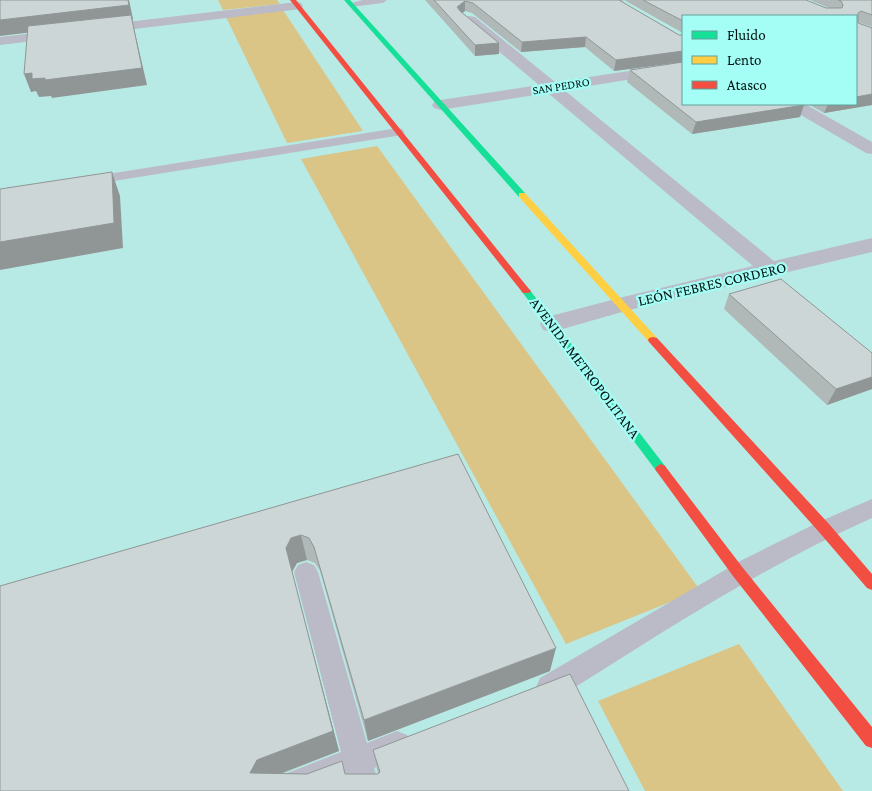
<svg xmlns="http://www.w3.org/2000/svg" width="872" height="791" font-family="'Crimson Pro',serif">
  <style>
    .green { fill: #dac486 }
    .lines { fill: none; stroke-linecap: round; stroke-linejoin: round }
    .lane { fill: #bbbbc8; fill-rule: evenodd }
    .street { fill: #bbbbc8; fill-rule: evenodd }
    .fast { fill: #16e098; fill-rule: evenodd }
    .slow { fill: #ffcf43; fill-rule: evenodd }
    .jam { fill: #f24e42; fill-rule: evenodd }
    .wall { fill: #b0b8b8 }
    .shaded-wall { fill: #909696 }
    .building { fill: #cdd6d6; stroke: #909696 }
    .labels { text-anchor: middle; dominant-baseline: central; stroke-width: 4.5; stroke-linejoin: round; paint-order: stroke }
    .far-street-label { font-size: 12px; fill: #001210; stroke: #a4fef6 }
    .street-label { font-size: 15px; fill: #001210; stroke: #a4fef6 }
  </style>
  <rect width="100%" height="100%" fill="#b8eae5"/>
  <!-- green -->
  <path class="green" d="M218,0H277L280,4L223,10Z
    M283,10L363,131L287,143L226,17Z
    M377,146L700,590L566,644L301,159Z
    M739,644L843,791H645L598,701Z"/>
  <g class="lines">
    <!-- lane -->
    <path class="lane" d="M363,0H387L383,3L351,7L347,4Z
      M398,128L402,129L404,132L402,135L89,185L82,181L89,177Z
      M872,499V518C764,566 666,630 566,693L549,700L540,696L536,687L540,678L742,560L823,520Z
      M306,562L314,565L318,572L367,743L397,731L407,735L411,745L407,755L374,768L381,791H351L348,778L314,791H262L267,781L341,752L294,572L298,565Z"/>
    <!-- street -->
    <path class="street" d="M297,2L301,3L303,6L301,9L0,45V37Z
      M470,16L475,17L555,82L683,63V71L564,90L774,261L872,238V252L629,310L552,332L543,330L540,324L543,318L623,297L753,266L548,93L440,110L434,108L432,105L434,102L440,100L539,85L465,23L463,20L465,17Z
      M785,104H805L872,142V154L866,153L787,107Z"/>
    <!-- fast -->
    <path class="fast" d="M344,0H350L525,193V197H519Z
      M526,288L529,289L665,466L667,469L665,472L661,474L657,472L523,293L521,291Z"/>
    <!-- slow -->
    <path class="slow" d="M519,193H525L657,338L658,340L657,342H649L519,197Z"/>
    <!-- jam -->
    <path class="jam" d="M290,0H296L529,289L531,291L529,293H523Z
      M653,337L657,338L829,524L872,574V590L867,588L819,532L649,342L648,340L649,338Z
      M661,464L665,466L743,568L872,727V748L866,746L733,576L657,472L655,469L657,466Z"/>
  </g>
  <!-- wall -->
  <path class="wall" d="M425,0H806L826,8H829L810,0H872V27L858,22V23L872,28V105L824,113L808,104H856V16H683V33L624,0L622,2L679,35H683V62L614,71L585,47L521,52L472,13L465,11L462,13L499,43V54L475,56Z
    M630,70L804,105L800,117L692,134L627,82Z
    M729,294L872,353V389L827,405L724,309Z
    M458,454L550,671L368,741L320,571L315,563L307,560L297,563L292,572L339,751L281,774H378L373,750L629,791H0V586Z"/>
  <!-- shaded-wall -->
  <path class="shaded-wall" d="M129,0L133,19L132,20L147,85L52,98L51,96L39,97L36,91L31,92L24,74L132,20L0,36V20Z
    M465,1V11L457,17V7Z
    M586,37L585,47L521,52L522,42Z
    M499,43V54L475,56V45Z
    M683,51V62L614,71L616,60Z
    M872,94V105L824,113L828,104H856V97Z
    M804,105L800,117L692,134L696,122Z
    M112,172L120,196L123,248L0,270V242Z
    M872,377V389L827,405L836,389Z
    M301,535L307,560L297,563L292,572L339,751L266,779L250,773L286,548L291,538Z
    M556,648L550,671L368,741L364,720Z"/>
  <!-- building -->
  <path class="building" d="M0,0H128L129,5L0,20Z
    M434,0H619L679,35H683V51L616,60L586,37L522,42L473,3L465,1L457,7L460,11L499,43L475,45Z
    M643,0H806L826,8H842L843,5L841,1L838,0H872V15L861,11L858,13V23L872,28V94L856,97V16H683V21Z
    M131,15L142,68L45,80V78L32,79V73L24,74L28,26Z
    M683,62V104H802L804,105L696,122L630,70Z
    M112,172L114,223L0,242V189Z
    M781,279L872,353V377L836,389L729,294Z
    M458,454L556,648L364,720L314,547L309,538L301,535L291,538L286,548L333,731L257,760L250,773L307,774L342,761L345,774H378L380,772L373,750L570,674L629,791H0V586Z"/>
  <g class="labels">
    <!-- far-street labels -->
    <g class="far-street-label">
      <text transform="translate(561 86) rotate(-9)">SAN PEDRO</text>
    </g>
    <!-- street labels -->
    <g class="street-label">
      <text transform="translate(712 284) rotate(-13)">LEÓN FEBRES CORDERO</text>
      <text transform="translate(585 368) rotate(53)">AVENIDA METROPOLITANA</text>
    </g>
  </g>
  <!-- legend -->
  <rect x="682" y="15" width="175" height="90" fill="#a4fef6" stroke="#62a09a"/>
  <rect x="692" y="31" width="25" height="8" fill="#16e098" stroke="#62a09a"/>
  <text x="727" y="40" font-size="15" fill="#001210">Fluido</text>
  <rect x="692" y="56" width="25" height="8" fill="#ffcf43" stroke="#62a09a"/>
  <text x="727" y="65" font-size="15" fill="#001210">Lento</text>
  <rect x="692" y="81" width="25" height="8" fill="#f24e42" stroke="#62a09a"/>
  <text x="727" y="90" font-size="15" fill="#001210">Atasco</text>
</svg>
